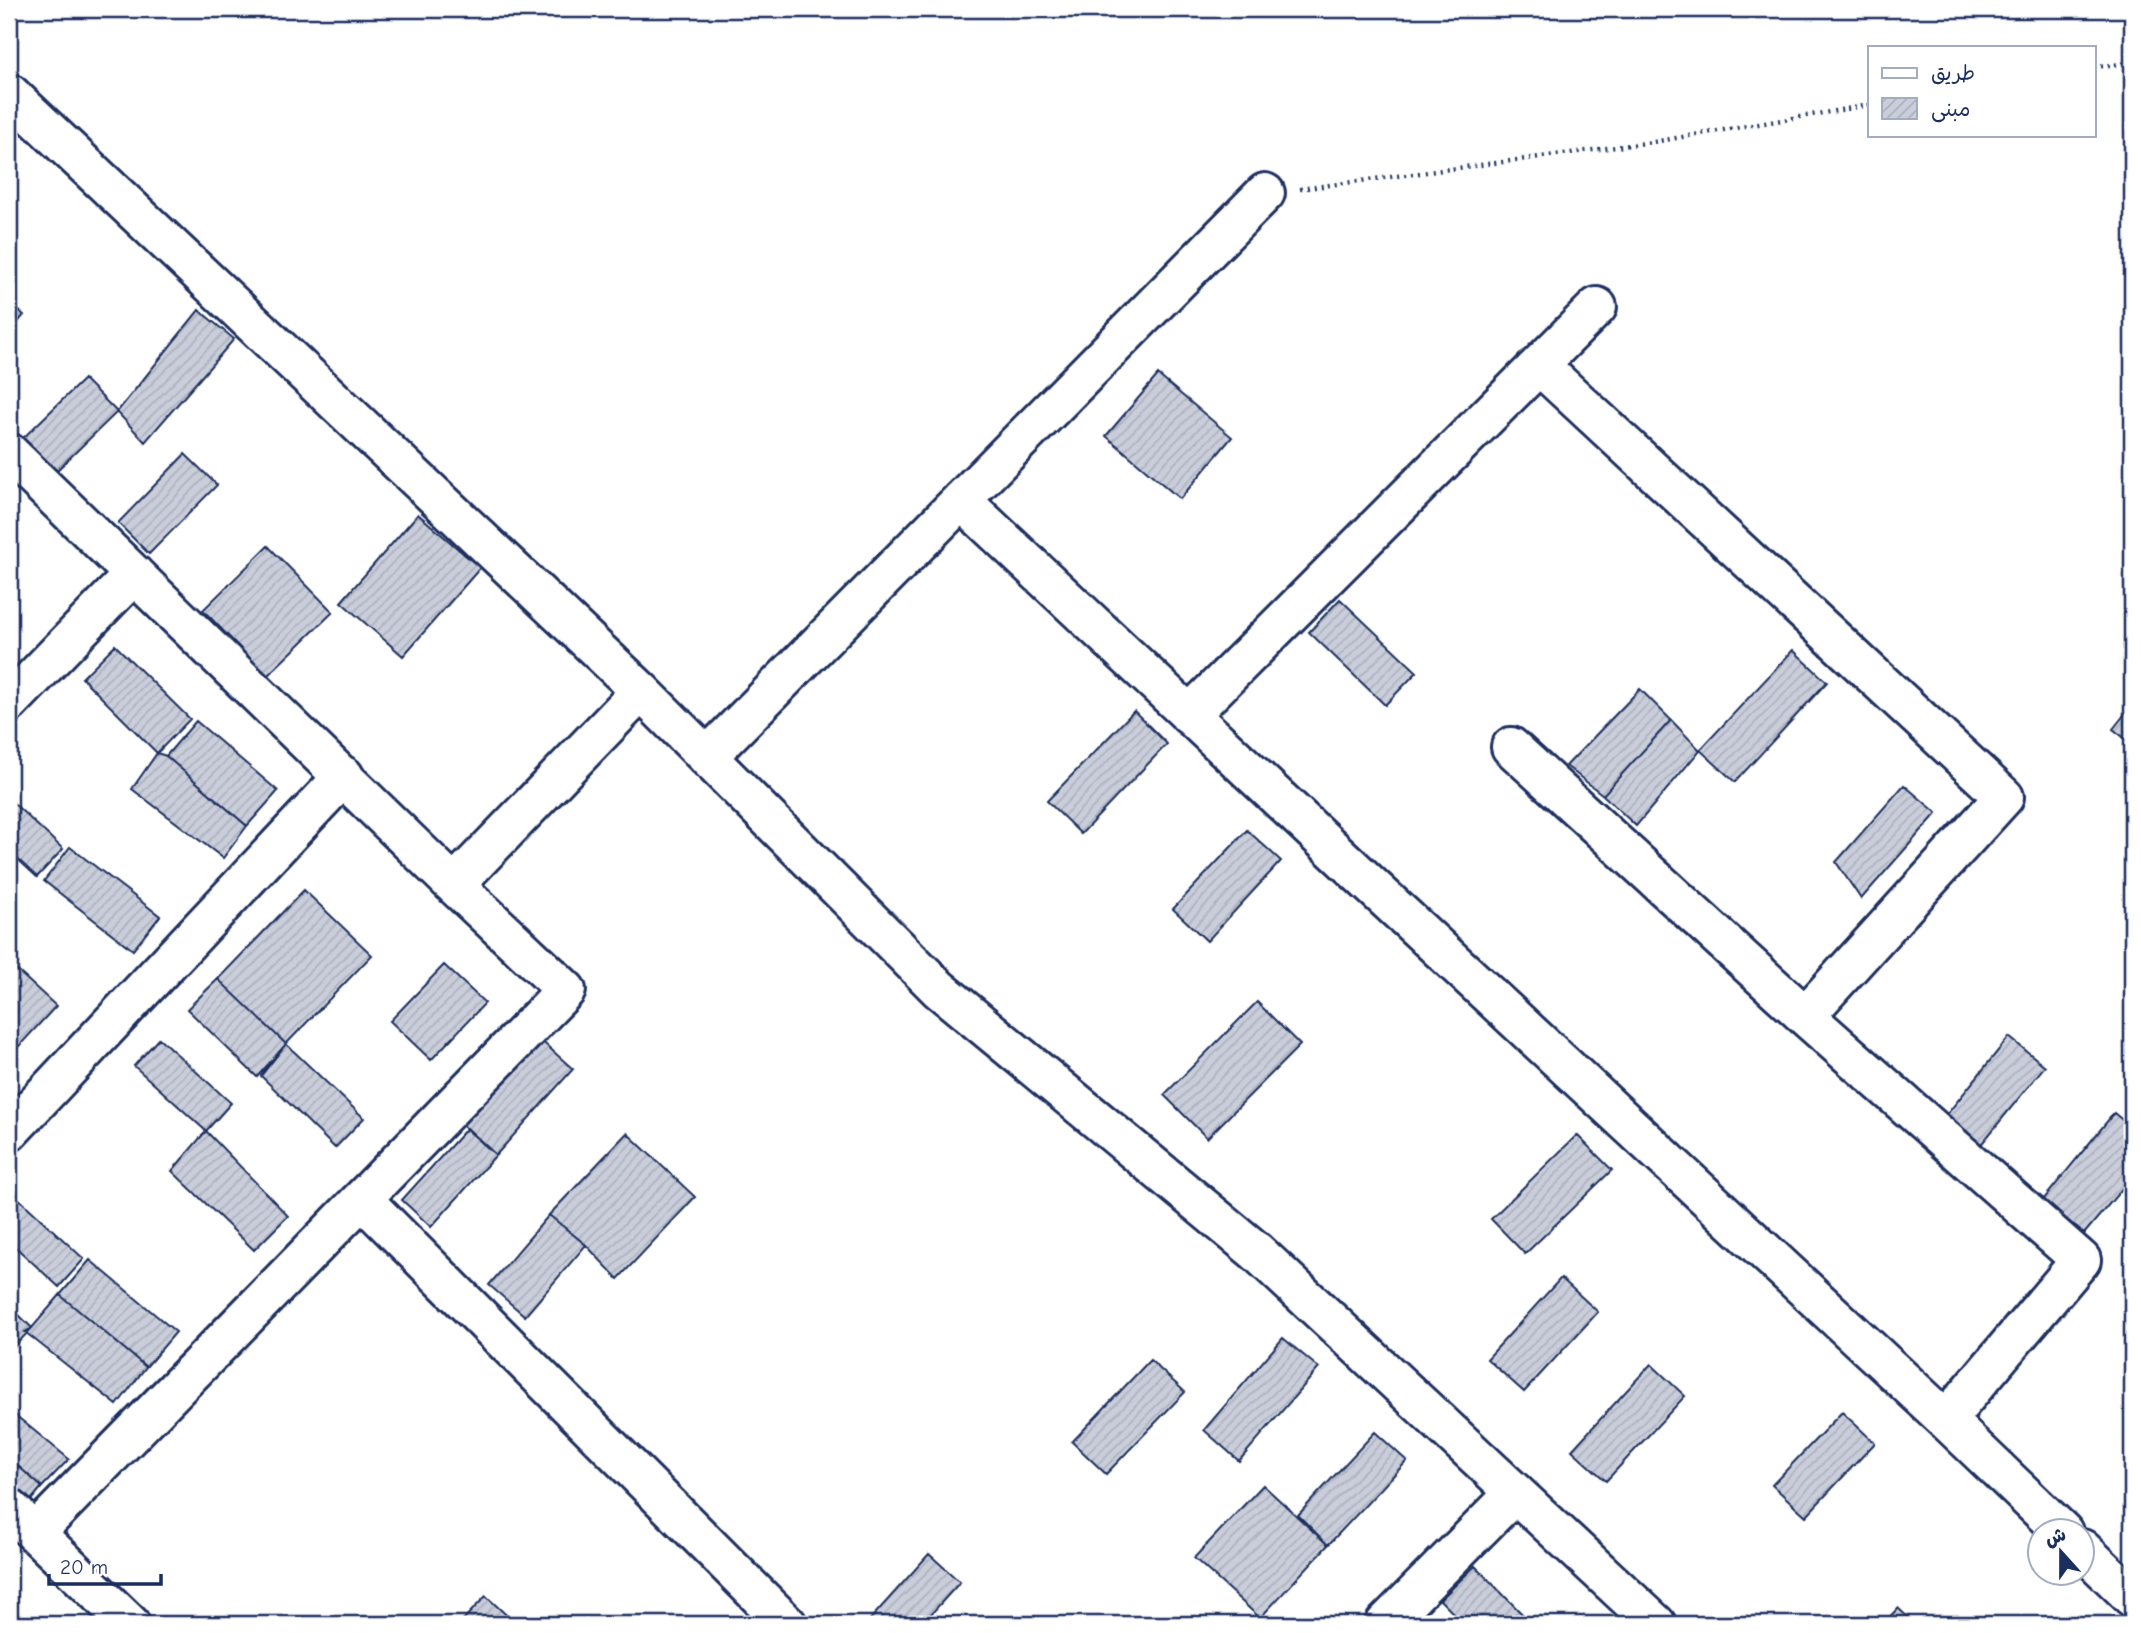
<svg xmlns="http://www.w3.org/2000/svg" width="2141" height="1633" font-family="'Comic Neue','Playpen Sans Arabic',sans-serif">
  <style>
    .building { fill: url(#building-hatch); stroke: #1b2f5e; stroke-width: 2 }
    .lines { fill: none; stroke-linecap: round; stroke-linejoin: round }
    .minor-casing { stroke: #1b2f5e; stroke-width: 44 }
    .path { stroke: #1b2f5e; stroke-width: 4.5; stroke-dasharray: 2 5; stroke-linecap: butt }
    .minor { stroke: #fff; stroke-width: 38 }
  </style>
  <defs>
    <pattern id="building-hatch" width="6" height="6" patternUnits="userSpaceOnUse" patternTransform="scale(1.75)"><rect width="6" height="6" fill="#caceda"/><path d="M-1 1l2-2M0 6l6-6M5 7l2-2" fill="none" stroke="#adb1be"/></pattern>
  </defs>
  <rect width="100%" height="100%" fill="#fff"/>
  <filter id="ink" filterUnits="userSpaceOnUse"><feTurbulence type="fractalNoise" baseFrequency=".0143" numOctaves="2"/><feDisplacementMap in="SourceGraphic" scale="14" xChannelSelector="R" yChannelSelector="G"/><feConvolveMatrix kernelMatrix="1 2 1 2 8 2 1 2 1" color-interpolation-filters="sRGB"/></filter>
  <g filter="url(#ink)">
    <!-- building -->
    <path class="building" d="M9,302L24,315L9,333Z
      M199,310L234,339L145,442L117,412Z
      M1158,375L1232,437L1180,499L1106,436Z
      M84,379L117,412L51,476L19,442Z
      M185,454L217,485L149,554L118,523Z
      M418,514L480,568L403,656L341,602Z
      M268,546L333,612L267,676L203,610Z
      M1340,599L1417,672L1385,705L1309,632Z
      M115,645L190,719L157,753L82,678Z
      M1793,650L1827,682L1735,782L1700,750Z
      M1640,689L1671,720L1603,795L1566,766Z
      M2132,705V744L2113,729Z
      M1134,711L1167,744L1081,834L1047,801Z
      M1671,720L1700,750L1636,826L1603,795Z
      M196,721L278,791L247,826L166,756Z
      M157,753L166,756L247,826L223,858L132,789Z
      M1904,785L1937,813L1861,899L1836,862Z
      M9,799L63,849L37,877L9,851Z
      M1247,830L1281,861L1207,941L1173,909Z
      M70,847L160,916L133,950L44,881Z
      M304,890L372,955L286,1044L218,979Z
      M9,963L56,1006L9,1057Z
      M444,965L485,1003L431,1060L390,1021Z
      M218,979L286,1044L257,1077L187,1009Z
      M1257,1002L1300,1045L1207,1138L1164,1095Z
      M536,1036L573,1069L496,1155L457,1121Z
      M2009,1037L2045,1066L1979,1147L1943,1119Z
      M159,1038L231,1103L206,1131L134,1066Z
      M286,1044L364,1118L335,1148L261,1076Z
      M2114,1113L2132,1128V1177L2084,1234L2043,1200Z
      M467,1128L496,1155L431,1227L402,1200Z
      M206,1131L288,1216L254,1250L172,1171Z
      M627,1133L695,1197L618,1279L586,1245L549,1215Z
      M1577,1135L1612,1170L1525,1254L1491,1219Z
      M17,1197L84,1259L59,1287L9,1241V1205Z
      M549,1215L586,1245L525,1316L489,1285Z
      M90,1260L176,1332L146,1367L60,1295Z
      M1561,1278L1598,1312L1524,1392L1487,1359Z
      M60,1295L146,1367L117,1405L25,1332L32,1328Z
      M9,1305L32,1328L9,1352Z
      M1283,1338L1319,1368L1239,1461L1204,1430Z
      M1150,1360L1185,1392L1106,1474L1072,1442Z
      M1651,1364L1685,1396L1606,1481L1572,1450Z
      M9,1410L69,1459L42,1487L9,1458Z
      M1842,1412L1875,1443L1806,1516L1772,1485Z
      M1375,1432L1407,1461L1328,1545L1298,1515Z
      M9,1458L42,1487L22,1511L9,1500Z
      M1263,1485L1328,1545L1260,1618L1194,1558Z
      M929,1554L960,1582L922,1624H866Z
      M1475,1566L1532,1624H1464L1440,1600Z
      M486,1596L516,1624H459Z
      M1898,1608L1915,1624H1883Z"/>
    <g class="lines">
      <defs>
        <path id="minor" d="M9,93L641,691L939,989L1257,1252L1656,1624
          M1539,365L2004,797L1805,1016
          M9,453L454,885L566,990L35,1533
          M961,500L1374,888L1946,1420L2063,1532
          M9,703L134,574
          M1189,715L1597,307
          M1511,747L1805,1016L2081,1260L1946,1420
          M707,757L1265,193
          M454,885L641,691
          M9,1132L344,776
          M362,1199L787,1624
          M9,1508L130,1624
          M2082,1549L2132,1597
          M1385,1624L1515,1493"/>
      </defs>
      <!-- minor casing -->
      <use href="#minor" class="minor-casing"/>
      <!-- path -->
      <path class="path" d="M2094,67L2132,63
        M1300,189L1653,142L1870,105"/>
      <!-- minor -->
      <use href="#minor" class="minor"/>
    </g>
  </g>
  <!-- margin -->
  <rect width="2141" height="1633" fill="none" stroke="#fff" stroke-width="35"/>
  <rect x="18" y="18" width="2106" height="1598" fill="none" stroke="#1b2f5e" stroke-width="2.5" filter="url(#ink)"/>
  <!-- legend -->
  <rect x="1868" y="46" width="228" height="91" fill="#ffffff" stroke="#a4acbf" stroke-width="2"/>
  <rect x="1882" y="68" width="35" height="10" fill="#ffffff" stroke="#a4acbf" stroke-width="2"/>
  <text x="1931" y="80" font-size="21" fill="#1b2f5e">طريق</text>
  <rect x="1882" y="98" width="35" height="21" fill="url(#building-hatch)" stroke="#a4acbf" stroke-width="2"/>
  <text x="1931" y="116" font-size="21" fill="#1b2f5e">مبنى</text>
  <!-- north arrow -->
  <g transform="translate(2061 1552) rotate(339)"><circle r="33" fill="#ffffff" stroke="#a4acbf" stroke-width="2"/>
  <path d="M0-5L12 26L0 18L-12 26Z" fill="#1b2f5e"/>
  <text y="-10" font-size="19" font-weight="bold" text-anchor="middle" fill="#1b2f5e">ش</text>
  </g>
  <!-- scale -->
  <path d="M49 1574v10h112v-10" fill="none" stroke="#1b2f5e" stroke-width="3.5"/>
  <text x="60" y="1574" font-size="21" fill="#1b2f5e" stroke="#ffffff" stroke-width="5" paint-order="stroke">20 m</text>
</svg>
